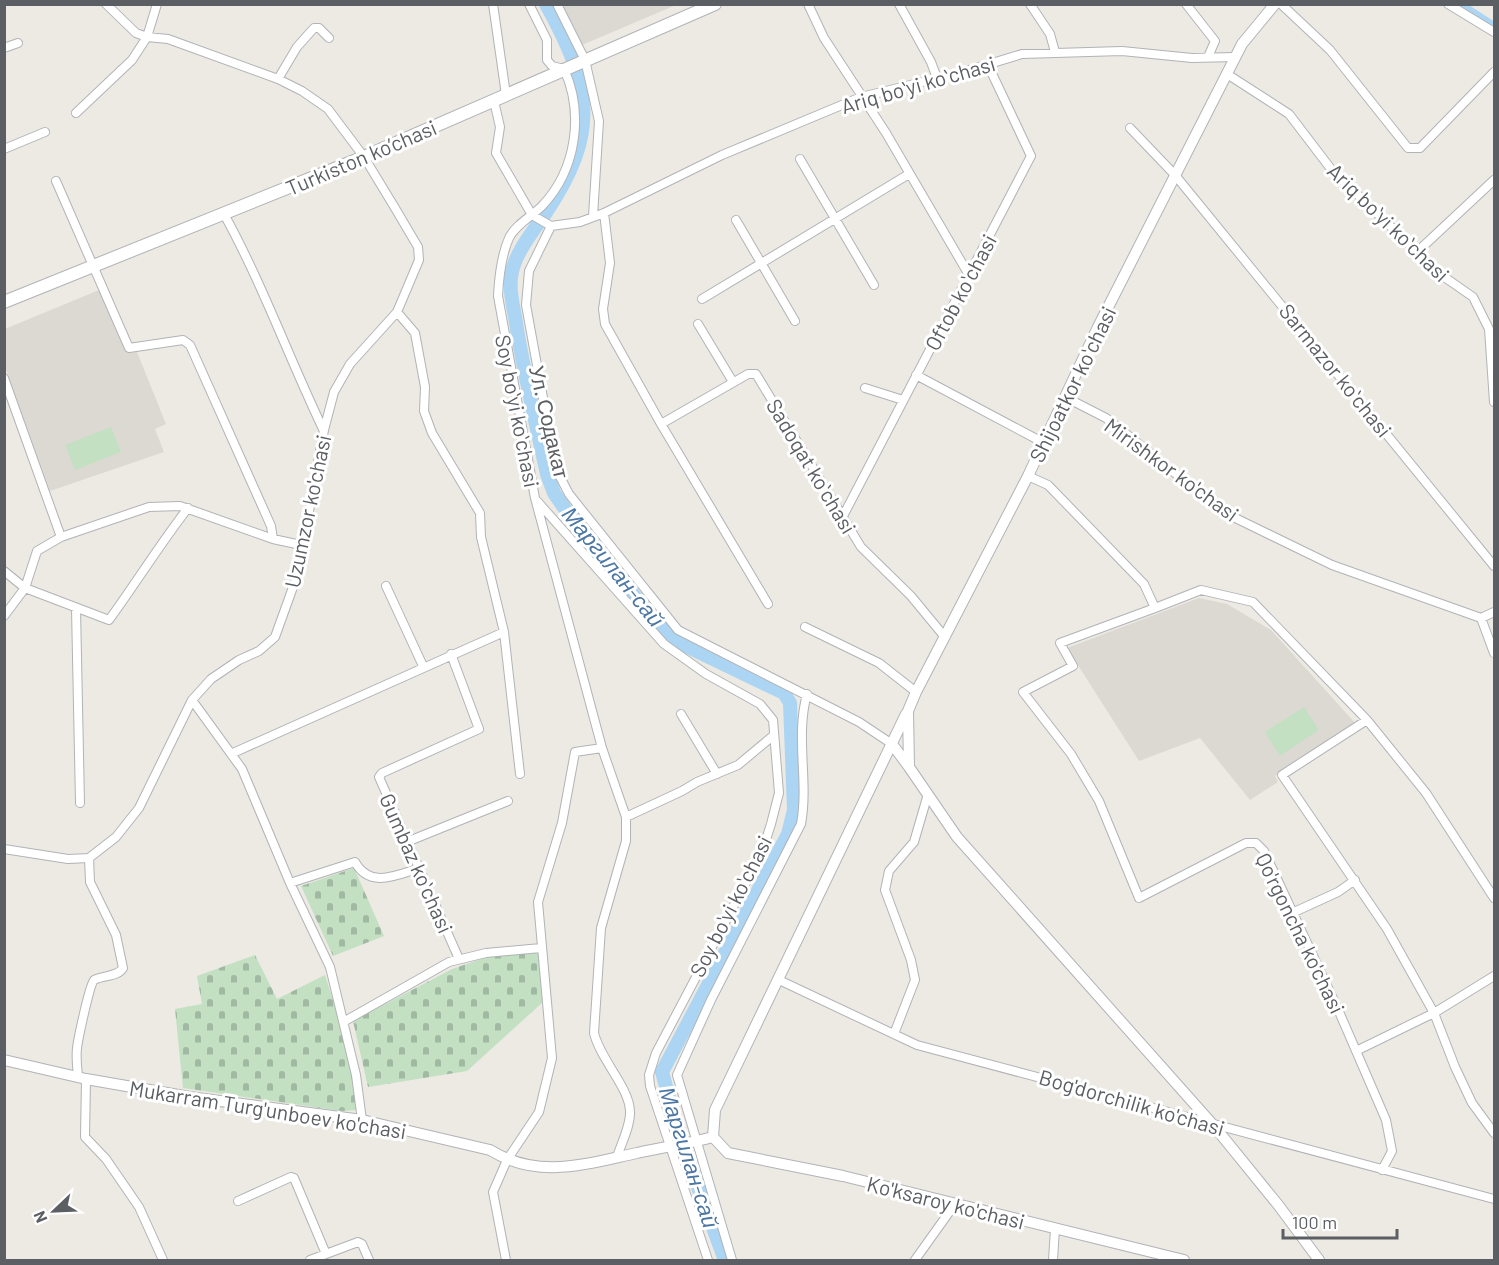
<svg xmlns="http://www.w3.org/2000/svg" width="1499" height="1265" font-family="Barlow,sans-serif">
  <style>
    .education { fill: #dcd9d2 }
    .cemetery { fill: url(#cemetery-stones) }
    .green { fill: #c3e0c3 }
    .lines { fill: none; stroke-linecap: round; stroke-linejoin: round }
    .canal { stroke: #acd4f3; stroke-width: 8 }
    .river { stroke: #acd4f3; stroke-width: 14 }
    .minor-casing { stroke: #b1b3b7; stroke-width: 10 }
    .tertiary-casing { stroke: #b1b3b7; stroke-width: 12 }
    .secondary-casing { stroke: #b0b2b6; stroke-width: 14 }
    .minor { stroke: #fff; stroke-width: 8 }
    .tertiary { stroke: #fff; stroke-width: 10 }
    .secondary { stroke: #fff; stroke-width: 12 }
    .labels { text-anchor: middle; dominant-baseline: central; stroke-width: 6; stroke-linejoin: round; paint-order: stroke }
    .street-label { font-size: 21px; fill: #5b5e62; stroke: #fff }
    .water-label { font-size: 22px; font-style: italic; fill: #4c76a3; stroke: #fff }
  </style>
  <defs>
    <pattern id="cemetery-stones" width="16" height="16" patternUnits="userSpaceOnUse" patternTransform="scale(1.5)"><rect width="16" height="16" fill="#c3e0c3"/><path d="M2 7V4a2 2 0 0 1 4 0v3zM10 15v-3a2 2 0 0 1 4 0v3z" fill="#a1b9a2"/></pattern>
  </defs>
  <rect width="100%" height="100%" fill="#eceae3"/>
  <!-- education -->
  <path class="education" d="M561,5H676L582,45Z
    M99,290L126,353L137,352L166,424L155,429L164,452L50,491L5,367V329Z
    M1199,598L1227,604L1271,630L1356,724L1275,776L1278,782L1250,800L1200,738L1139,761L1067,648Z"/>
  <!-- cemetery -->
  <path class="cemetery" d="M354,868L384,936L333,956L301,886Z
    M540,951L544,1001L467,1071L368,1087L353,1021L452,969L487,957Z
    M255,955L277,999L325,975L345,1038L358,1110L341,1111L183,1088L175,1009L202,1004L197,976Z"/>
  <!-- green -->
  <path class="green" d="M111,427L121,452L75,470L65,445Z
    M1304,707L1319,730L1280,756L1265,732Z"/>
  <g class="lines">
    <!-- canal -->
    <path class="canal" d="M1460,4L1494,26"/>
    <!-- river -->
    <path class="river" d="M546,4C592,87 600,133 545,214C532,233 513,255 511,278C509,292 514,309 516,323C524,374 536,424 547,474L554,493L565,509L657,624L686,646L784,693L790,703L794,810L788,834L662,1072L682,1144L725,1260"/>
    <defs>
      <path id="minor" d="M493,4L506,95
        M529,4L547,40V60L552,66L564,69C584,113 577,169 542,206C532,216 515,225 509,238C501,256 499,276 498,296L535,498L602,748L626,817V841L601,928L594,1033C600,1059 629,1087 630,1111C631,1125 621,1144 617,1157
        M557,4L585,60L599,121L593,216
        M808,4L824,38L886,133L969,275
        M899,4L931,62L937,78
        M1030,4L1050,34L1055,52
        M1186,4L1215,41L1208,57
        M1281,4L1330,50L1408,148H1420L1494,72
        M1448,4L1494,32
        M4,48L18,43
        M1227,74L1289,114L1331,169L1440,274L1473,297L1489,329L1494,402
        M278,79L297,47L314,28H319L329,38
        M494,101L500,127L496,153L532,215L551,226L580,222L604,213L722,155L861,97L956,74L1022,54L1122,51L1192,58L1235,57
        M76,113L132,60L147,37L157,4
        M1130,128L1175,175L1494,566
        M4,149L45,132
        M800,159L874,285
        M56,181L129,348L183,340L190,345L271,526L273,539
        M604,213L610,263L603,309L605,324L661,424L748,374H756L861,547L911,596L944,636
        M224,214C262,283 289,358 323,429
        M736,220L795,321
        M551,226L529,271L526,305L556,469L569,494L678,630L859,722L892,744
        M1417,252L1494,180
        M702,299L909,174
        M397,312L415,333L425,387L424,411L432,433L480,513L481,537L504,632L520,774
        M698,324L733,382
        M916,375L1044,443
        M4,378L61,537
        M865,388L903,400
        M1065,397L1106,418L1225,513L1332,565L1481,618L1494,612
        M661,424L768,604
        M1028,476L1048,485L1144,584L1155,608L1201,590L1253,602L1367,720L1426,793L1494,898
        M537,501L664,644L706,674L760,704L773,720L779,793L771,824L762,852L656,1053L649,1075L650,1086L708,1260
        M842,518L1031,156L988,65
        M4,571L25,588L109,620C136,583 160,544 188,508
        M386,586L423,666
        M76,608L80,803
        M1155,608L1060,643L1073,666L1023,692L1071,754L1099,801L1139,898L1246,843H1256L1264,851L1337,1007L1386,1120L1392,1151L1382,1170
        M4,616L25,588L37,551L61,537L149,507L180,506L273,539L301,545
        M1481,618L1494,653
        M805,627L879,663L916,692
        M451,654L479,729L382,773L379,777L459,959
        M192,700L242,769L290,883L330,967L356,1075L362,1120
        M681,714L717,774
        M1367,720L1282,775L1387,929L1434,1013L1455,1067L1472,1103L1494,1133
        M233,753L504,632
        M626,817L682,791L697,782L738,765L774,735
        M409,841L508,801
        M4,849L68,859L89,858L116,837L139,808L192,700L211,679L239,660L259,651L275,637L297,576L324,430L334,392L350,364L397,312L419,260L418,247L395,208L364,157L328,109L302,91L278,79L168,39L147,37L136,33L106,4
        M290,883L355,862C370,889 397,875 420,868
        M1292,913L1338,892L1355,880
        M779,980L917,1045L1494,1199
        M345,1021L449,962L486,953L541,948
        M894,1034L915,980L911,960L885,890L889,871L914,842L928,794
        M1356,1051L1434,1013L1494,976
        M78,1076C77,1067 76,1057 77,1048C78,1040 90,982 94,980C103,975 118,977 123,968L116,935L90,882L89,858
        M86,1079L85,1137L106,1159L139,1207L163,1260
        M238,1201L291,1177L294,1178L326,1254
        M310,1260L358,1242L362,1244L369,1260
        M506,1260L493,1192L507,1160L539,1112L552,1058L538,902L562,823L575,752L602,748
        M732,1260L677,1075L711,1000L801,824C809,781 795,737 807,694
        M915,1260L955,1204
        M1053,1260L1055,1229"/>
      <path id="tertiary" d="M1275,4L1242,44L1098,327L1028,476L916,692L908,711L909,767L957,837L1214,1126L1279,1206L1319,1260
        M892,744L909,767
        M4,1060L86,1079L190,1097L362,1120L490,1150C539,1180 585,1164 637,1153C662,1147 688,1144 713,1137L715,1110L906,714
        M713,1137L728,1153L843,1176L1184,1260"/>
      <path id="secondary" d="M4,302L364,157L715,4"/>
    </defs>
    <!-- minor casing -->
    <use href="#minor" class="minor-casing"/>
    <!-- tertiary casing -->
    <use href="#tertiary" class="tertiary-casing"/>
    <!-- secondary casing -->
    <use href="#secondary" class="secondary-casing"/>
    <!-- minor -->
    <use href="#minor" class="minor"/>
    <!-- tertiary -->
    <use href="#tertiary" class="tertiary"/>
    <!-- secondary -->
    <use href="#secondary" class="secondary"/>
  </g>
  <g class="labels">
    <!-- street labels -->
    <g class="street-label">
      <text transform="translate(918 84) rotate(-16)">Ariq boʻyi koʻchasi</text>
      <text transform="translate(361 157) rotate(-23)">Turkiston ko’chasi</text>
      <text transform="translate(1389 222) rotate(44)">Ariq boʻyi koʻchasi</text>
      <text transform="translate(960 292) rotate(-62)">Oftob koʻchasi</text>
      <text transform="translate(1336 370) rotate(51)">Sarmazor koʻchasi</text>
      <text transform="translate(1072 384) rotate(-64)">Shijoatkor koʻchasi</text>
      <text transform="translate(518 411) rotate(79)">Soy boʻyi koʻchasi</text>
      <text transform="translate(550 422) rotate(77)">Ул. Содакат</text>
      <text transform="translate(812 466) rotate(59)">Sadoqat koʻchasi</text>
      <text transform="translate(1172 469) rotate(36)">Mirishkor ko'chasi</text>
      <text transform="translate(307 511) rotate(-78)">Uzumzor ko'chasi</text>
      <text transform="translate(417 863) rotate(66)">Gumbaz koʻchasi</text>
      <text transform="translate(730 906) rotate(-63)">Soy boʻyi koʻchasi</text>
      <text transform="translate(1301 933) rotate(64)">Qo'rgoncha ko'chasi</text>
      <text transform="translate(1132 1102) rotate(16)">Bog'dorchilik ko'chasi</text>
      <text transform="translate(268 1109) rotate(9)">Mukarram Turg'unboev ko'chasi</text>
      <text transform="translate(946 1202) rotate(14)">Ko'ksaroy ko'chasi</text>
    </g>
    <!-- water labels -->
    <g class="water-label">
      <text transform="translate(614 566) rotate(51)">Маргилан-сай</text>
      <text transform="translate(690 1157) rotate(72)">Маргилан-сай</text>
    </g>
  </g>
  <!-- border -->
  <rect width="1499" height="1265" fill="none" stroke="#5b5e62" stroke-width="12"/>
  <!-- north arrow -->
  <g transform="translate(54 1211) rotate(247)" stroke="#ffffff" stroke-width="4.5" paint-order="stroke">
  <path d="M0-4.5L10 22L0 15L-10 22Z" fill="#5b5e62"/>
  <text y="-9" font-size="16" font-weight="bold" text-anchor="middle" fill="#5b5e62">N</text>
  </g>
  <!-- scale -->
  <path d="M1283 1229v9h114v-9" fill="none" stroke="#5b5e62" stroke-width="3"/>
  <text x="1292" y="1229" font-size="18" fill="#5b5e62" stroke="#ffffff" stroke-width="4.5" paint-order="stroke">100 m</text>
</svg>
